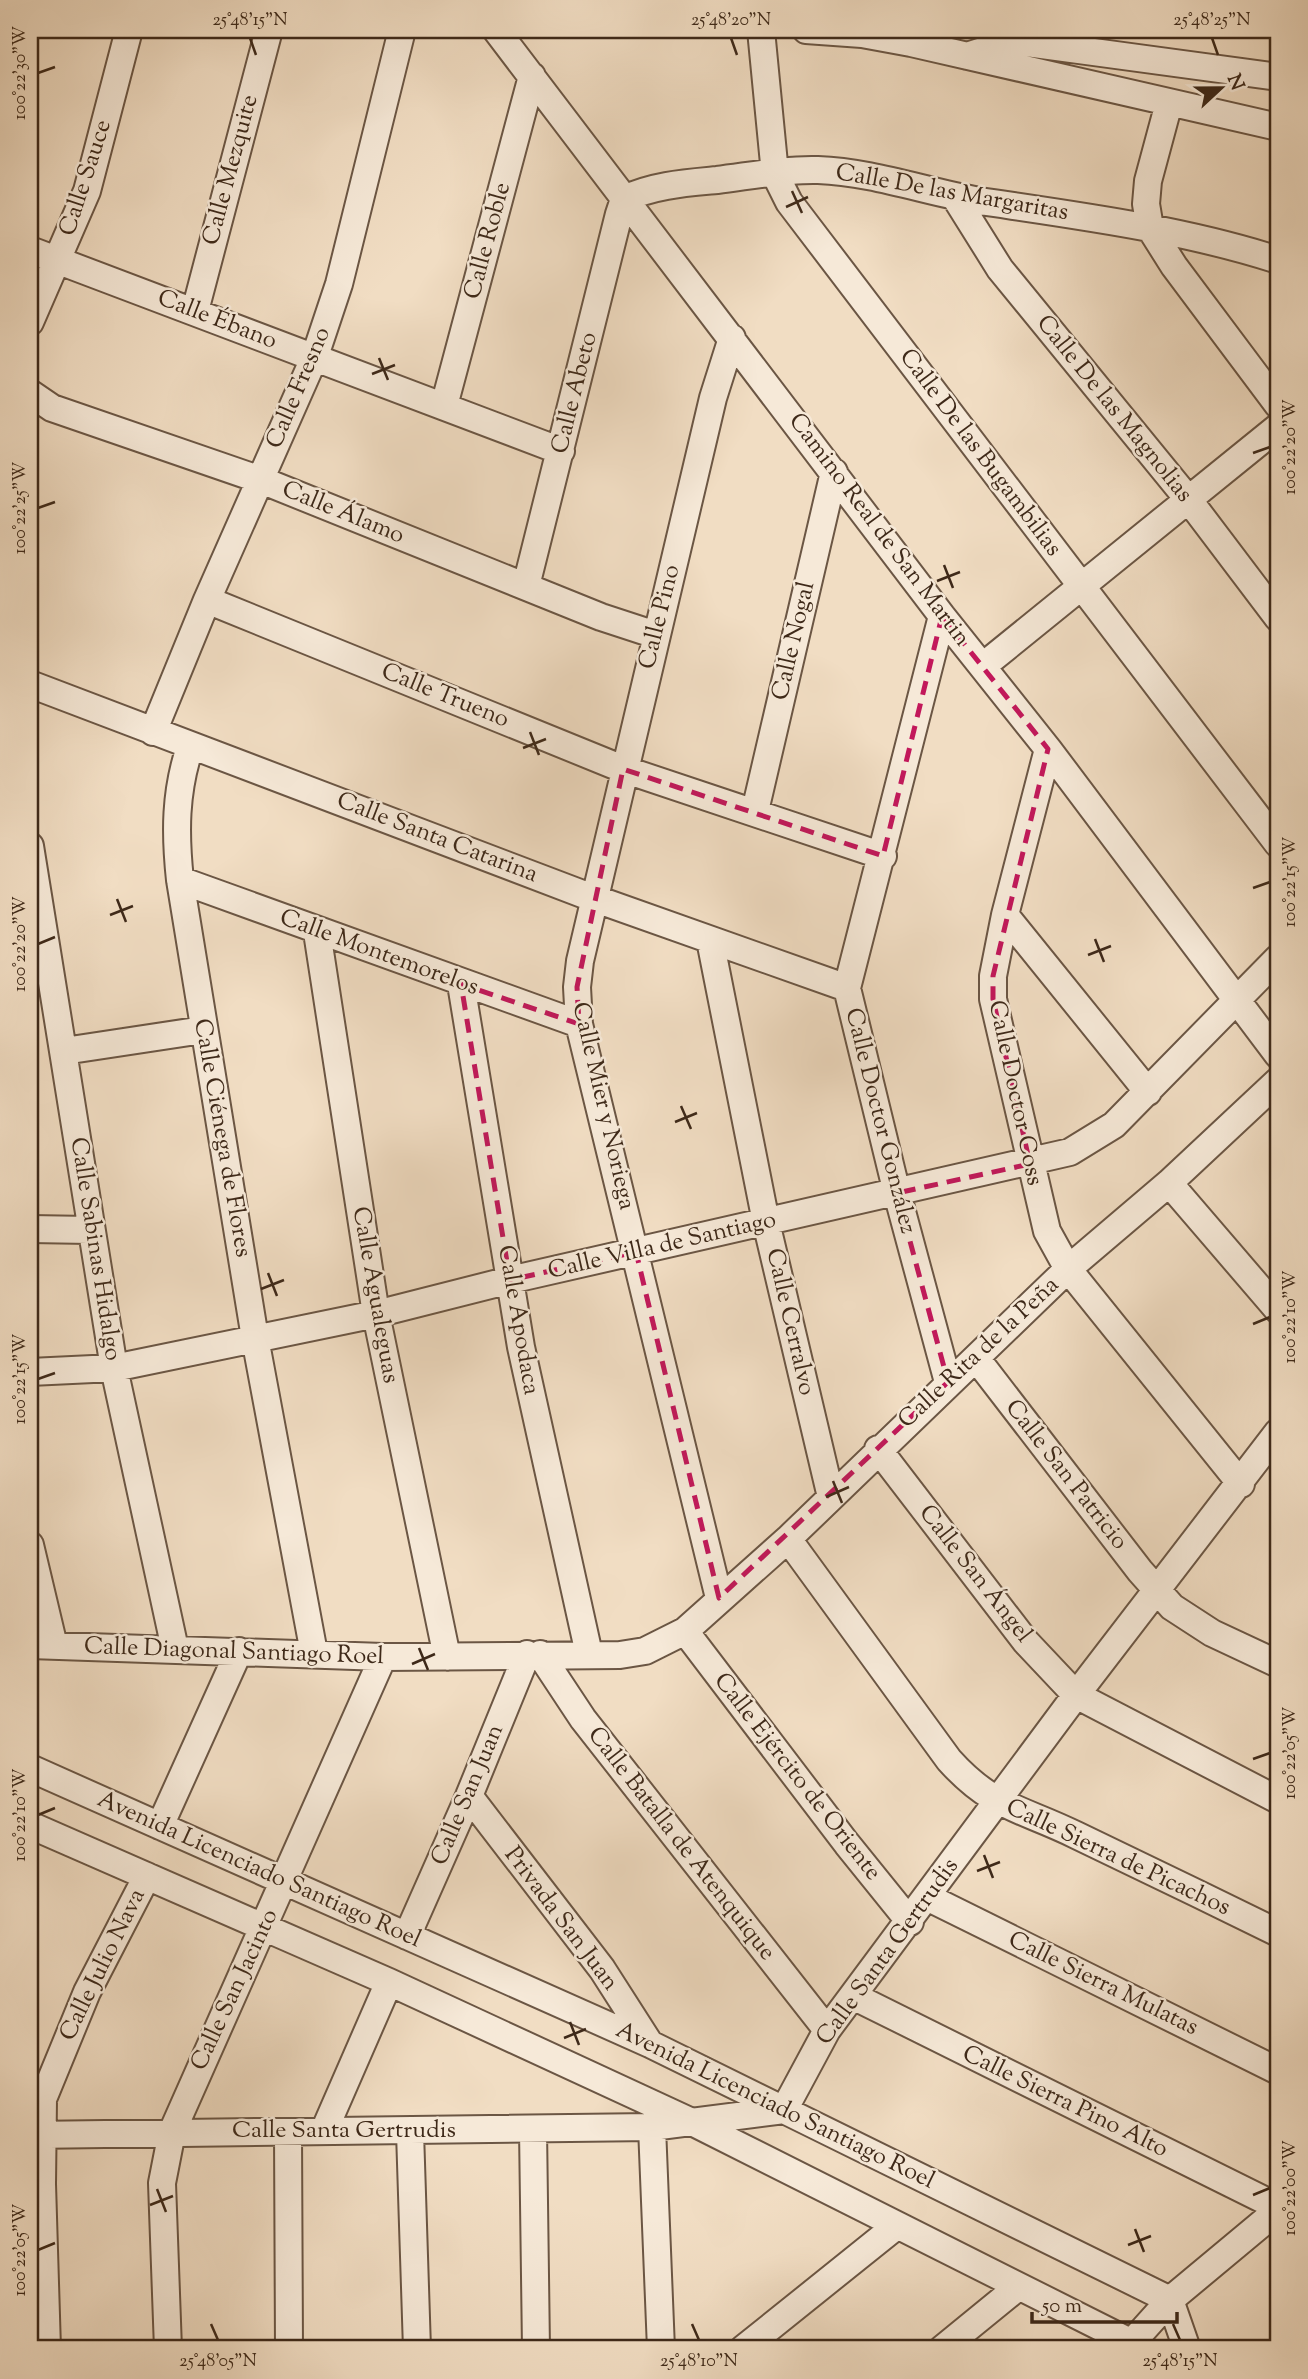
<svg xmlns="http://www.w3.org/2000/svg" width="1308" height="2379" font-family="'Sorts Mill Goudy',serif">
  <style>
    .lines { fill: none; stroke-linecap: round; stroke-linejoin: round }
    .minor-casing { stroke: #6b5644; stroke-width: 30 }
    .minor { stroke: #f6e9d8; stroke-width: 26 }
    .marked { fill: none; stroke: #c2185b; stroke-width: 5; stroke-dasharray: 14 9; stroke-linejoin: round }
    .ticks { fill: none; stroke: #3e2919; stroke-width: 2.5 }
    .labels { text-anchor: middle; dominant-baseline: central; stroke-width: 5; stroke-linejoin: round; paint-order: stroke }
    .street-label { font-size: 24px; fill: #3e2919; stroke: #f6e9d8 }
    .neatline { fill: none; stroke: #3e2919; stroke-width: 2.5 }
    .ticks-label { font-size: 18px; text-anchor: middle; fill: #3e2919 }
  </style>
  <rect width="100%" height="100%" fill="#f1ddc3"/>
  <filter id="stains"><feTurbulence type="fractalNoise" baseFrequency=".00286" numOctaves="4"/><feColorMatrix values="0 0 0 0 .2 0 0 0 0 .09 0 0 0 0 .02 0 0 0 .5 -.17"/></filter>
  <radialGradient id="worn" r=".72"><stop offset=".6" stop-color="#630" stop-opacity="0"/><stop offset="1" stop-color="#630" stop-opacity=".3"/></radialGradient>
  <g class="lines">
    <defs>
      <path id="minor" d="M496,30L942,616L1048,749L1278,1055
        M761,30L775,174L789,202L1278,844
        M806,30L862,34L911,43L1278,127
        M967,56L1008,43H1027L1278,77
        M1169,103L1148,181L1146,204L1150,228L1174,266L1278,405
        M955,197L1000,269L1188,499L1278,618
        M30,250L561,451
        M195,311L269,30
        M30,322L87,191L129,30
        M30,393L52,408L261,480L601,617L656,635
        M444,406L532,76
        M526,586L619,214L624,199C654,185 685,183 717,180C750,176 785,169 818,170C874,172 926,192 980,201C1080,216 1182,229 1278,260
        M207,600L623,769L883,856
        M942,616L847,988L897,1193L948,1382
        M983,666L1278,427
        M30,684L593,898L847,988
        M153,732L207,600L315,356L339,284L402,30
        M190,747C175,792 175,833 180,880L255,1338L314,1653
        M1048,749L1005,915L993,976V999L1047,1231L1068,1269L1241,1484
        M755,811L834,472
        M30,846L114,1368L175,1649
        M180,880L579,1024
        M1005,915L1148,1092
        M317,932L376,1314L447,1657
        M710,940L766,1222L831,1497
        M461,984L521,1347L589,1654
        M64,1051L203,1030
        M1169,1183L1278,1310
        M30,1229L90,1230
        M976,1358L1140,1571L1172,1607L1212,1633L1278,1664
        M30,1372L114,1368L376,1314L510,1280L1070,1152L1114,1125L1278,958
        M878,1449L1026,1642L1076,1695L1278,1800
        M788,1539L949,1760C992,1808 1021,1808 1076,1835C1143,1867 1211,1900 1278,1933
        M30,1545L54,1646
        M719,1598L579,1024L577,987L580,961L713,398L732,338
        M685,1631L847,1844L910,1922
        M30,1645L383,1657L620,1655L645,1651L685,1631L788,1539L1068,1269L1169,1183L1278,1081
        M540,1654L583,1719L827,2030
        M30,1768L650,2044L1170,2300L1187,2349
        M469,1796L602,1969L650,2044
        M30,1825L389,1982L692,2122L1144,2349
        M160,1826L239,1651
        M927,1897L1278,2071
        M407,1936L469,1796L527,1654
        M853,1996L1278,2207
        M652,2127L661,2349
        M533,2129L536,2349
        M324,2131L389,1982
        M288,2132L289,2349
        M410,2132L417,2349
        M30,2135L652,2127L784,2110L827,2030L1076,1695L1278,1432
        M47,2349L42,2184L43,2099L87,1992L147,1876
        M168,2349L162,2183L172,2132L383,1657
        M743,2349L895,2227
        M942,2349L1018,2287
        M1126,2349L1170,2300L1278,2210"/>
    </defs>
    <!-- minor casing -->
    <use href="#minor" class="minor-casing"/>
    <!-- minor -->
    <use href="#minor" class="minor"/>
  </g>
  <!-- marked area -->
  <path class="marked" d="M942,616L1048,749L993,976V999L1030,1164L897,1193L948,1382L719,1598L636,1252L510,1280L461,984L579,1024L577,987L623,769L883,856Z"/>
  <!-- ticks -->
  <path class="ticks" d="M250,38L256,55M731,38L737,55M1212,38L1218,55M38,73L55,67M792,191L802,213M786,207L808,197M379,358L388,380M372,374L395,365M1253,453L1270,447M38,508L55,502M944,565L953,588M937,581L960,572M530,732L539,755M523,748L546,739M1253,888L1270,882M117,899L126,922M110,915L133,906M1095,939L1104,962M38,944L55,937M1088,955L1111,946M681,1106L691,1129M675,1122L697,1113M268,1273L277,1296M261,1289L284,1280M1253,1324L1270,1317M38,1379L55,1373M833,1481L842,1503M826,1497L849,1487M419,1648L428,1670M412,1664L435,1654M1253,1759L1270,1753M38,1815L55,1808M984,1855L993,1878M977,1871L1000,1862M570,2022L579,2045M564,2038L586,2029M157,2189L166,2212M1253,2195L1270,2188M150,2205L173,2196M1135,2229L1144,2252M1128,2245L1151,2236M38,2250L55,2243M211,2324L218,2340M692,2324L699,2340M1173,2324L1180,2340"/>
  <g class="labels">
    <!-- street labels -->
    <g class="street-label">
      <text transform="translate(231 170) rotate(-75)">Calle Mezquite</text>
      <text transform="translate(86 178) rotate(-72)">Calle Sauce</text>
      <text transform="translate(952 193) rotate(10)">Calle De las Margaritas</text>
      <text transform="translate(488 241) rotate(-75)">Calle Roble</text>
      <text transform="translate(217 320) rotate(21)">Calle Ébano</text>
      <text transform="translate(299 388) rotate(-67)">Calle Fresno</text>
      <text transform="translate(575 393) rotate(-76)">Calle Abeto</text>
      <text transform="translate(1114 409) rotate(51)">Calle De las Magnolias</text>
      <text transform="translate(980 453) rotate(53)">Calle De las Bugambilias</text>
      <text transform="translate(343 513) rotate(22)">Calle Álamo</text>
      <text transform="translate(879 530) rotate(53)">Camino Real de San Martin</text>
      <text transform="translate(660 617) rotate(-76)">Calle Pino</text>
      <text transform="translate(794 641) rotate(-77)">Calle Nogal</text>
      <text transform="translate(445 696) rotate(22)">Calle Trueno</text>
      <text transform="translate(437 838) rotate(21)">Calle Santa Catarina</text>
      <text transform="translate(379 953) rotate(20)">Calle Montemorelos</text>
      <text transform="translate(1015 1093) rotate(78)">Calle Doctor Coss</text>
      <text transform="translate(603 1106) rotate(77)">Calle Mier y Noriega</text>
      <text transform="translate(880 1121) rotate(76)">Calle Doctor González</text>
      <text transform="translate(222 1138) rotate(80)">Calle Ciénega de Flores</text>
      <text transform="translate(662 1246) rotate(-13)">Calle Villa de Santiago</text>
      <text transform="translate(95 1249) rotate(81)">Calle Sabinas Hidalgo</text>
      <text transform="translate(375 1295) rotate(80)">Calle Agualeguas</text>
      <text transform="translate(518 1320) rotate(80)">Calle Apodaca</text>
      <text transform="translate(790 1322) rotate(77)">Calle Cerralvo</text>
      <text transform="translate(979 1353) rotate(-43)">Calle Rita de la Peña</text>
      <text transform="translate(1066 1475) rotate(52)">Calle San Patricio</text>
      <text transform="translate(975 1574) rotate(52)">Calle San Ángel</text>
      <text transform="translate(234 1652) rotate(2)">Calle Diagonal Santiago Roel</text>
      <text transform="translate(797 1777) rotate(52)">Calle Ejército de Oriente</text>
      <text transform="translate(468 1795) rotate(-67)">Calle San Juan</text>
      <text transform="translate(681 1844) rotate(52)">Calle Batalla de Atenquique</text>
      <text transform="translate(1118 1858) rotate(25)">Calle Sierra de Picachos</text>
      <text transform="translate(259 1870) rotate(24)">Avenida Licenciado Santiago Roel</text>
      <text transform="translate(561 1919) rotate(53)">Privada San Juan</text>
      <text transform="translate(888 1952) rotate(-54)">Calle Santa Gertrudis</text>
      <text transform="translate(103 1965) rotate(-64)">Calle Julio Nava</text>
      <text transform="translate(1103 1984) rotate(26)">Calle Sierra Mulatas</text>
      <text transform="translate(235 1990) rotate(-65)">Calle San Jacinto</text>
      <text transform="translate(1065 2102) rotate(26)">Calle Sierra Pino Alto</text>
      <text transform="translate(775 2106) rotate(26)">Avenida Licenciado Santiago Roel</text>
      <text x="344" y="2131">Calle Santa Gertrudis</text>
    </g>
  </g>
  <!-- margin -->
  <rect width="1308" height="2379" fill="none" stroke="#f1ddc3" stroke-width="77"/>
  <!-- north arrow -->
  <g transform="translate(1221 88) rotate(68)" stroke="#f6e9d8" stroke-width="5" paint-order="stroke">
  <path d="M0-5L12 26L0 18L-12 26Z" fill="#3e2919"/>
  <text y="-10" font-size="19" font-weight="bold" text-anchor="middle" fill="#3e2919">N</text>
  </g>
  <!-- scale -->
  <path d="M1032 2312v10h145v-10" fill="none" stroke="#3e2919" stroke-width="3.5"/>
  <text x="1042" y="2312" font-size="21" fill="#3e2919" stroke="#f6e9d8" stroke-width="5" paint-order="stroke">50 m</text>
  <rect x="38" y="38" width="1232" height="2302" class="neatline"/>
  <g class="ticks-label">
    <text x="250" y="25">25°48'15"N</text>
    <text x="731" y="25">25°48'20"N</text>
    <text x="1212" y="25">25°48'25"N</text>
    <text transform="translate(19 73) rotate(-90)" y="6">100°22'30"W</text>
    <text transform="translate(1289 447) rotate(-90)" y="6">100°22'20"W</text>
    <text transform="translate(19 508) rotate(-90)" y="6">100°22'25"W</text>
    <text transform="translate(1289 882) rotate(-90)" y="6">100°22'15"W</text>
    <text transform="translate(19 944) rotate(-90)" y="6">100°22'20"W</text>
    <text transform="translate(1289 1317) rotate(-90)" y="6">100°22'10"W</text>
    <text transform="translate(19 1379) rotate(-90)" y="6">100°22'15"W</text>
    <text transform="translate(1289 1753) rotate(-90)" y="6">100°22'05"W</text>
    <text transform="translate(19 1815) rotate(-90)" y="6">100°22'10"W</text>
    <text transform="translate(1289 2188) rotate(-90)" y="6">100°22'00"W</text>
    <text transform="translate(19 2250) rotate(-90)" y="6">100°22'05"W</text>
    <text x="218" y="2366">25°48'05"N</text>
    <text x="699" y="2366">25°48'10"N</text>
    <text x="1180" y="2366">25°48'15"N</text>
  </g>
  <rect width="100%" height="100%" filter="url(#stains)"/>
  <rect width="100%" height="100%" fill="url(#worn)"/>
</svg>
